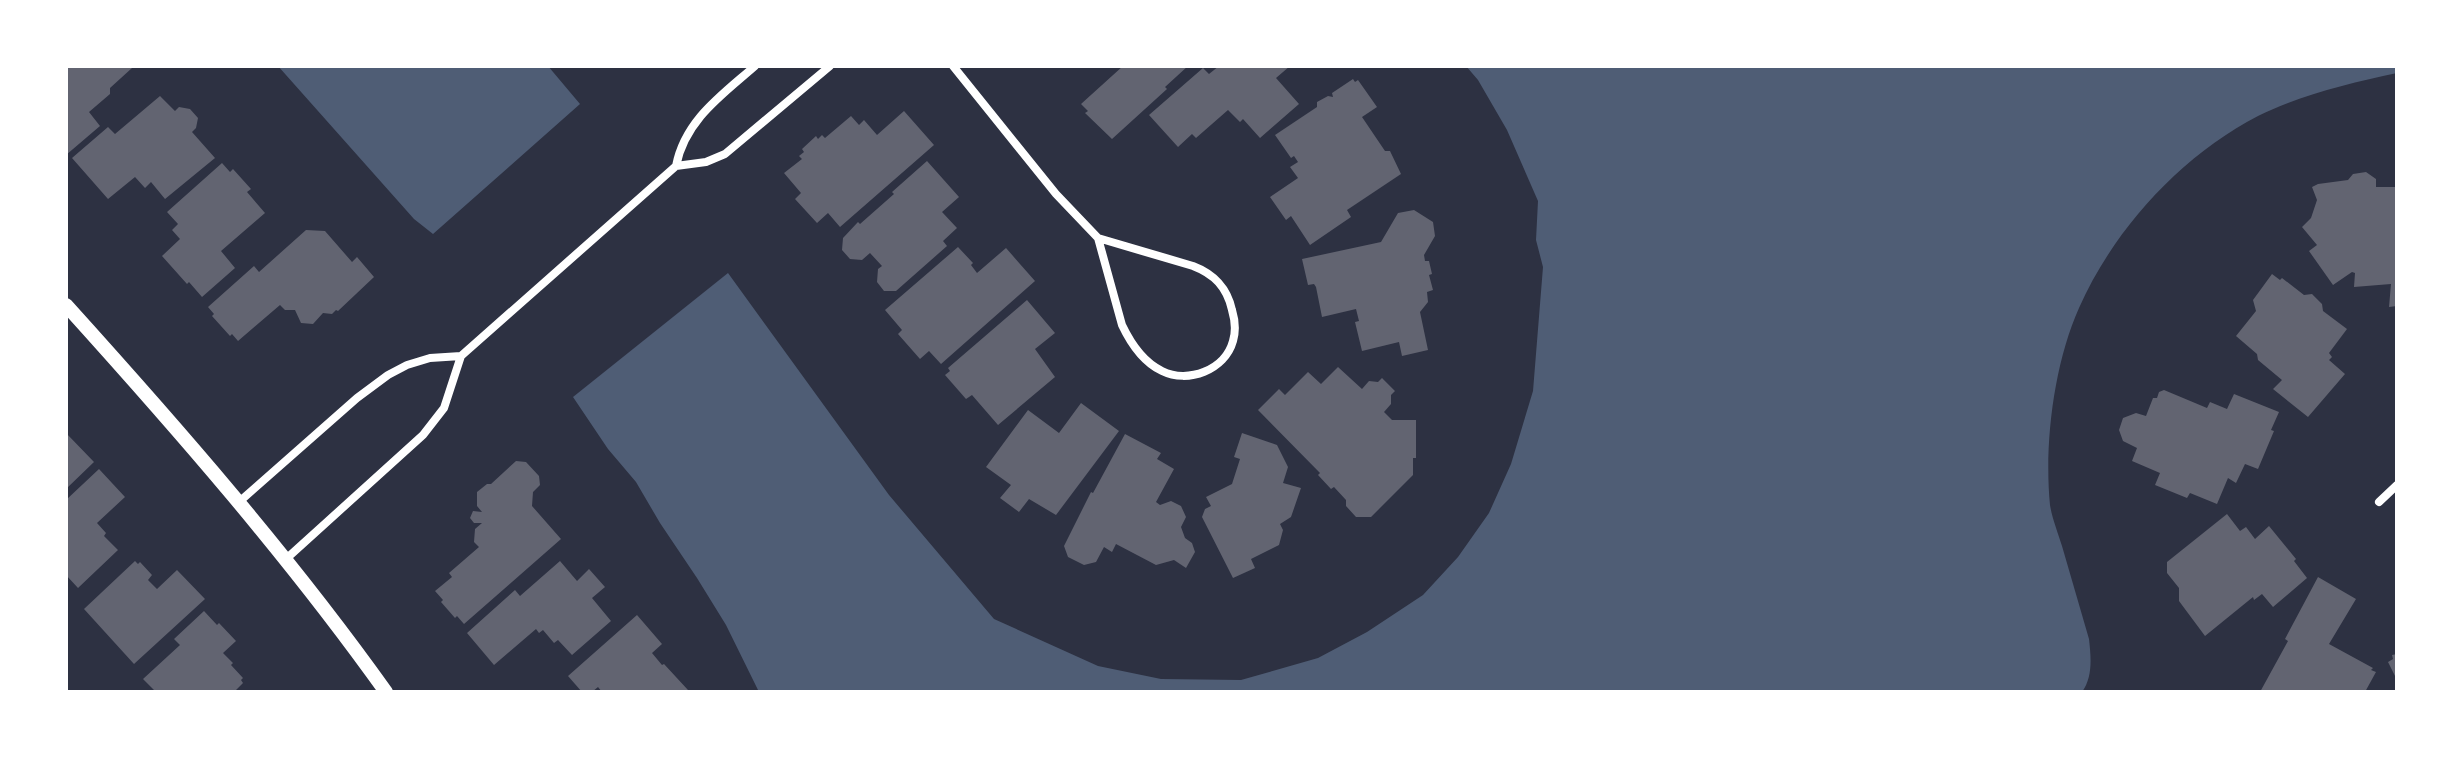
<svg xmlns="http://www.w3.org/2000/svg" width="2463" height="758" font-family="'Golos Text',sans-serif">
  <style>
    .water { fill: #4f5d75 }
    .building { fill: #626471 }
    .lines { fill: none; stroke-linecap: round; stroke-linejoin: round }
    .minor { stroke: #fff; stroke-width: 8 }
    .tertiary { stroke: #fff; stroke-width: 14 }
  </style>
  <rect width="100%" height="100%" fill="#2d3142"/>
  <!-- water -->
  <path class="water" d="M278,66H548L580,104L433,234L414,219Z
    M1466,66H2397V73C2350,83 2301,95 2258,116C2181,156 2114,229 2079,308C2054,364 2044,444 2050,505C2052,518 2058,533 2062,546C2071,577 2080,608 2089,639C2091,657 2093,677 2082,692H759L726,625L697,578L660,523L636,482L608,449L573,397L728,273L889,495L994,619L1098,666L1161,679L1241,680L1318,658L1367,632L1423,595L1458,557L1489,513L1511,464L1533,391L1543,267L1536,240L1538,201L1507,130L1478,80Z"/>
  <!-- building -->
  <path class="building" d="M66,66H130L132,68L110,88V94L89,112L100,126L66,155Z
    M1123,66H1188L1165,87L1167,89L1112,139L1085,113L1088,111L1081,104Z
    M1219,66H1290L1276,78L1299,104L1260,138L1243,119L1240,122L1228,110L1196,138L1192,134L1178,147L1149,115L1203,68L1209,74Z
    M1353,79L1355,82L1358,80L1377,107L1362,117L1385,151H1390L1401,174L1347,210L1351,217L1310,245L1291,216L1286,220L1270,197L1298,178L1290,167L1298,162L1294,156L1291,158L1275,135L1317,107V102L1328,96L1333,97L1332,93Z
    M160,96L175,111L179,107L190,109L198,118L196,128L192,132L215,158L165,199L151,182L145,188L135,177L108,199L72,158L108,127L115,134Z
    M904,111L934,145L840,227L828,213L817,223L795,199L801,193L784,173L802,159L799,156L804,152L802,149L816,136L818,139L822,135L825,138L851,116L859,125L864,120L877,135Z
    M927,161L959,197L942,212L957,228L943,241L947,246L896,291H884L877,282L878,269L882,266L870,253L862,260L850,259L842,250L843,238L858,222L860,224L894,194L892,192Z
    M222,163L230,172L233,169L251,189L247,192L265,213L221,251L235,268L202,297L189,282L187,284L162,256L180,239L172,230L178,224L167,212Z
    M2366,172L2376,179V187H2397V306L2389,307L2391,284L2354,287L2355,273L2352,272L2333,285L2309,251L2317,245L2302,227L2311,218L2317,200L2312,187L2318,184L2348,180L2353,174Z
    M1414,210L1433,222L1435,236L1424,255L1425,261H1429L1432,274L1429,275L1433,290L1427,292L1428,302L1420,312L1428,350L1402,356L1399,342L1362,351L1355,322L1359,321L1356,309L1322,317L1316,287L1314,284L1308,285L1302,259L1381,242L1398,213Z
    M306,230L325,231L352,262L357,257L374,277L338,311L336,310L332,314L323,313L313,324L301,323L295,310H285L280,305L238,341L232,334L230,336L212,316L214,314L208,307L254,266L259,272Z
    M958,247L973,263L971,265L977,273L1006,248L1035,281L941,364L929,351L920,359L898,334L902,330L885,310Z
    M2272,274L2280,280L2282,278L2304,295L2312,294L2322,304L2323,311L2347,329L2329,353L2332,357L2329,360L2345,374L2308,417L2273,389L2282,380L2258,360L2257,354L2236,336L2256,311L2253,300Z
    M1027,300L1055,333L1035,349L1055,377L998,425L972,395L966,399L945,375L950,371L948,368Z
    M1338,367L1362,389L1369,381L1378,382L1382,378L1395,391L1391,395V404L1384,412L1392,420H1416V458H1413V475L1371,517H1356L1346,506V500L1334,487L1331,489L1318,475L1320,473L1258,410L1279,389L1285,395L1308,372L1321,384Z
    M2164,390L2207,408L2210,402L2227,409L2234,394L2279,412L2271,430L2274,431L2258,469L2245,464L2236,483L2228,478L2217,504L2190,493L2187,498L2155,485L2160,473L2132,461L2137,448L2123,441L2119,430L2123,418L2136,413L2146,416L2153,398H2157L2159,392Z
    M1081,403L1119,431L1056,515L1029,499L1019,512L1000,498L1011,485L986,467L1028,410L1059,433Z
    M66,433L94,462L66,489Z
    M1242,433L1277,445L1288,467L1283,483L1301,488L1291,517L1280,524L1283,530L1279,545L1251,559L1255,568L1233,578L1202,517L1205,509L1211,506L1206,497L1232,484L1240,459L1234,457Z
    M1125,434L1161,453L1157,459L1174,469L1156,502L1160,505L1171,501L1181,506L1186,517L1181,527L1185,538L1192,543L1195,552L1186,568L1174,560L1156,565L1116,544L1112,552L1104,547L1096,562L1084,565L1068,557L1064,546L1091,492L1093,493Z
    M516,461L526,462L539,476L540,485L533,492L532,506L561,539L464,624L457,616L455,618L441,602L443,600L435,591L452,577L449,573L479,547L474,542L475,529L482,523H474L470,518L473,511L482,512L477,506V492L487,484H491Z
    M99,469L125,497L97,523L106,533L104,536L118,550L78,588L66,575V500Z
    M2227,514L2240,531L2246,527L2255,539L2269,526L2296,559L2294,561L2307,578L2273,607L2262,594L2254,600L2253,597L2205,636L2179,601V588L2167,573V562Z
    M135,561L138,564L140,562L152,575L148,580L157,589L177,570L205,599L134,664L84,609Z
    M560,561L577,581L589,569L605,587L592,598L611,621L572,655L558,640L554,643L543,630L539,633L536,629L494,665L467,633L515,590L520,596Z
    M2318,577L2356,599L2329,644L2373,668L2371,670L2376,672L2365,692H2260L2288,641L2285,639Z
    M204,611L217,625L219,623L236,641L223,653L233,663L231,665L243,678L241,680L243,683L234,692H156L143,679L180,645L174,639Z
    M637,615L662,644L652,653L662,665L664,664L688,690L685,692H602L598,687L592,692H582L568,676Z
    M2397,654V680L2388,662L2393,659L2392,655Z"/>
  <g class="lines">
    <!-- minor -->
    <path class="minor" d="M953,66L1056,194L1098,238
      M676,166C685,120 722,95 755,66
      M1098,238L1193,266C1214,274 1227,287 1232,310C1235,320 1236,331 1233,341C1225,370 1188,384 1162,371C1143,362 1131,344 1122,325Z
      M239,502L357,398L388,375L407,365L430,358L461,356
      M2379,502L2397,485
      M286,559L423,435L444,408L461,356L676,166L706,162L725,154L830,66"/>
    <!-- tertiary -->
    <path class="tertiary" d="M66,305C178,429 289,556 386,692"/>
  </g>
  <!-- border -->
  <rect width="2463" height="758" fill="none" stroke="#ffffff" stroke-width="136"/>
</svg>
